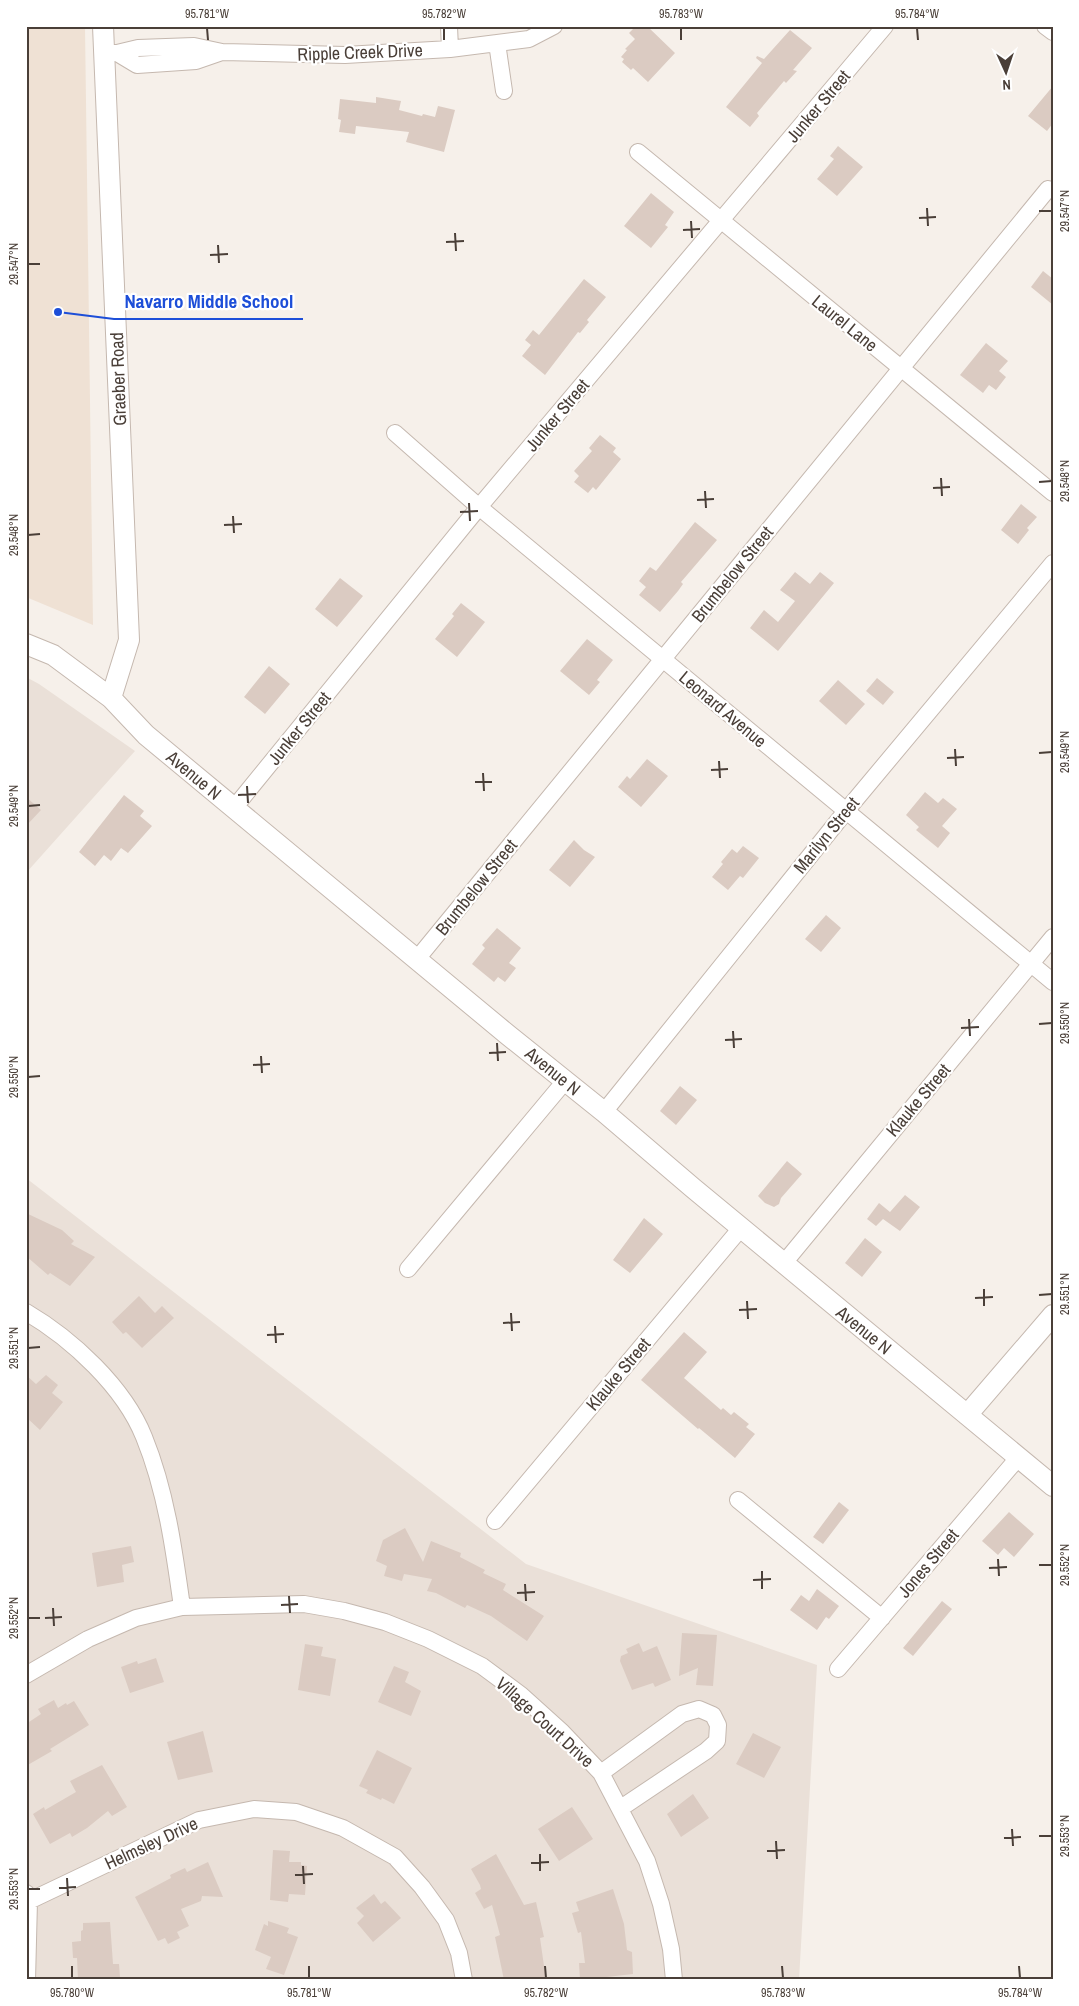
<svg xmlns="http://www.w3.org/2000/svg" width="1079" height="2006" font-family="'Archivo Narrow',sans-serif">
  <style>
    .residential { fill: #eae0d8 }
    .education { fill: #efe1d4 }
    .building { fill: #dbcbc2 }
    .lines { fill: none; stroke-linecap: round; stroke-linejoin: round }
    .minor-casing { stroke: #c5b8af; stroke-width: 18 }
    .tertiary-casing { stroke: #c5b8af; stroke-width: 22 }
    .minor { stroke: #fff; stroke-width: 16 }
    .tertiary { stroke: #fff; stroke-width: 20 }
    .ticks { fill: none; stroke: #4a3f38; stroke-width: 2 }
    .labels { text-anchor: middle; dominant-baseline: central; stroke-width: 4.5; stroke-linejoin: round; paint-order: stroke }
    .street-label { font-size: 18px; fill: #4a3f38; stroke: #fff }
    .leader { fill: none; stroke: #1d4ed8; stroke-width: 2 }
    .callout-dot { fill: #1d4ed8; stroke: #fff; stroke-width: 2 }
    .callout-label { font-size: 19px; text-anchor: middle; font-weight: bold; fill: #1d4ed8; stroke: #fff; stroke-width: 4.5; stroke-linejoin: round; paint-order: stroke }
    .neatline { fill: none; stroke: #4a3f38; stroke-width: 2 }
    .ticks-label { font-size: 12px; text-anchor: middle; fill: #4a3f38 }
  </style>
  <rect width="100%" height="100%" fill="#f6f0ea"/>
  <!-- residential -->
  <path class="residential" d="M26,677L39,684L135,751L26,873Z
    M26,1178L526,1564L817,1665L799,1980H26Z"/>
  <!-- education -->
  <path class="education" d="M26,26H85L93,625L26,597Z"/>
  <!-- building -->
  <path class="building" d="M636,26H647L675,53L648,82L633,68L631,70L622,62L624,59L621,57L627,50L625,49L635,39L629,33Z
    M790,30L812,48L793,70L797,71L786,83L784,81L757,113L759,116L750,127L726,107L762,63L756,58L757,56L764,59Z
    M1053,86V123L1047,131L1028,116Z
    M376,97L401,101L399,110L422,116L423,114L435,117L438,106L455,110L444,152L406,142L409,132L356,126L355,134L339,132L341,120L338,119L340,99L376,103Z
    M838,146L863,167L837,196L817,179L834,159L830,156Z
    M651,193L674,212L665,225L668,227L651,248L624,226Z
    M1043,271L1053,279V305L1031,287Z
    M584,279L606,297L587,320L589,322L580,333L578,332L545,375L522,356L531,345L525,340L533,330L539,335Z
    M986,343L1008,361L999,371L1006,377L996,390L989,385L983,393L960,375Z
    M600,435L616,448L613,452L621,459L596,490L593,487L588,493L574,482L579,476L574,471L592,451L589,448Z
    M1021,504L1037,517L1027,528L1029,530L1018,544L1001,530Z
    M695,522L717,540L681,582L683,584L678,591L660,612L639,595L646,587L639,581L650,567L656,571Z
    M795,572L810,584L820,572L834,583L778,651L750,628L764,610L778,622L795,601L780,590Z
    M340,578L363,596L337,627L315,609Z
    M461,603L485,622L457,657L435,639L454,616L452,614Z
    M587,639L613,660L597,680L600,682L589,695L560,671Z
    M269,666L290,684L265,714L244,697Z
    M877,678L894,692L883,705L866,691Z
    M838,680L865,704L846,725L819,701Z
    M647,759L668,776L641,807L618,787L627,776L630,779Z
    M925,792L938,803L943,798L957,809L942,826L950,833L938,848L916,830L919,827L906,815Z
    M124,795L144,811L140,816L152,826L128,853L121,848L111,861L104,855L95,866L79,852Z
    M26,797L41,810L26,826Z
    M574,840L584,850L595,857L570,887L549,870Z
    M743,846L759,858L743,878L740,876L728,890L712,877L723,864L721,862L732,849L737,853Z
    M826,915L841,928L821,952L805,939Z
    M497,928L521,948L509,963L516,968L505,982L498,977L494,982L472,964L485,948L482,945Z
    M680,1086L697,1100L676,1125L660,1111Z
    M787,1161L802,1174L781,1198L779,1204L774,1207L765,1203L758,1196Z
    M905,1195L920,1207L900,1231L883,1219L876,1226L867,1219L879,1203L890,1212Z
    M26,1213L62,1230L74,1241L71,1244L95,1257L70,1286L50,1273L48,1275L26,1256Z
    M644,1218L663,1234L630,1273L613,1260Z
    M865,1238L882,1252L862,1277L845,1263Z
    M139,1296L155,1313L162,1306L174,1318L142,1348L126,1332L123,1334L112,1322Z
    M684,1332L707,1352L684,1378L721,1410L723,1408L731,1415L734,1412L749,1424L746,1427L755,1434L735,1458L699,1428L698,1429L641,1380Z
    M26,1375L36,1384L46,1375L58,1385L52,1393L63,1402L40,1430L26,1417Z
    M839,1502L849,1510L823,1544L813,1537Z
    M1009,1512L1034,1534L1014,1557L1004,1548L998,1555L982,1541Z
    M405,1528L423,1562L431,1541L461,1553L460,1557L485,1570L483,1573L506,1584L503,1590L544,1616L527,1641L491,1616L467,1605L465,1608L436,1593L427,1591L432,1579L404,1574L402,1581L384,1576L387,1566L376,1561L383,1540Z
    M131,1546L134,1562L122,1565L124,1582L97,1587L92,1553Z
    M817,1589L839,1606L829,1619L826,1617L817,1630L790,1610L801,1595L809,1601Z
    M942,1601L952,1609L913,1656L903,1648Z
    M682,1633L717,1635L713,1686L696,1685L698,1668L679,1676Z
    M639,1643L643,1652L657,1646L671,1680L655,1687L653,1683L632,1690L620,1661L621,1656L628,1653L626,1649Z
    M305,1644L323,1647L321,1656L336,1659L330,1696L298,1690Z
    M156,1658L164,1682L130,1693L121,1667L137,1661L138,1664Z
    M394,1666L409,1672L405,1682L421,1691L411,1716L378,1702Z
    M54,1700L58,1708L66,1703L67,1705L74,1701L89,1725L50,1749L52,1751L26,1766V1724L41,1714L38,1709Z
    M203,1731L213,1772L178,1780L167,1742Z
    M753,1733L781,1747L764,1778L736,1764Z
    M377,1750L412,1768L394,1804L382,1798L381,1800L366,1793L368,1790L359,1786Z
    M102,1765L127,1807L112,1816L108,1811L87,1828L72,1837L70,1833L50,1844L33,1814L44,1807L45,1810L76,1792L70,1781Z
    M693,1794L709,1818L681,1837L667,1814Z
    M572,1807L593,1839L559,1861L538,1829Z
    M273,1850L290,1851L289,1862H301V1865L307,1866L305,1895L289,1894L288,1902L270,1900Z
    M496,1854L524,1905L536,1902L544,1937L540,1938L546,1980H504L495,1937L500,1935L492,1905L484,1909L475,1893L481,1889L480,1885L471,1869Z
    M208,1862L223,1897L202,1896L201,1901L181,1909L189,1926L177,1932L180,1938L168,1944L165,1938L158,1941L135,1897L171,1878L170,1875L185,1868L187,1872Z
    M613,1889L624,1924L627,1950L632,1952L633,1974L580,1980L579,1963H585L581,1932L578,1933L572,1913L579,1911L576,1902Z
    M374,1894L381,1904L385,1901L401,1918L373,1942L357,1923L364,1916L356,1908Z
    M268,1921L289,1928L287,1933L298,1937L284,1975L266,1969L271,1957L255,1950L264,1924L268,1926Z
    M110,1922L113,1964H119L120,1977H113V1980H78L77,1958H73L72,1942L81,1941V1931L83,1930V1923Z"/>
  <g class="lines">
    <defs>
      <path id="minor" d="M449,26L450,49
        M1045,26L1053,32
        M497,43L504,91
        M105,53H117L138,48L194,46L222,52L345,55L450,49L529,39L554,26
        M117,53L137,65L196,61L222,52
        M638,152L1053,493
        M395,433L479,507L1053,982
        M234,808L479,507L885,26
        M417,959L1048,189
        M604,1112L846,811L1053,563
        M784,1263L1053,937
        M408,1269L565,1081
        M26,1312C72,1339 124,1387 144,1437C166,1491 174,1549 182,1607
        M738,1500L882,1618
        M495,1521L741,1228
        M838,1669L1018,1458
        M26,1675L88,1639L136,1618L182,1607L304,1604L344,1611L385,1622L428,1639L482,1666L521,1695L562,1732L601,1773L647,1861L661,1904L671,1949L674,1980
        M601,1773L682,1714L699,1709L713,1715L718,1725L717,1741L706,1751L621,1808
        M26,1893L29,1901L27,1980
        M29,1901L199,1820L254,1809L296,1812L343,1828L395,1857L422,1887L446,1920L459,1953L464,1980"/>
      <path id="tertiary" d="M103,26L129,640L111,698
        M26,644L53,655L111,698L146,735L508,1035L604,1112L693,1188L1053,1486
        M967,1415L1053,1315"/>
    </defs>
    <!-- minor casing -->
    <use href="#minor" class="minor-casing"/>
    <!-- tertiary casing -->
    <use href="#tertiary" class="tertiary-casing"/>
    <!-- minor -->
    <use href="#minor" class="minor"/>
    <!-- tertiary -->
    <use href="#tertiary" class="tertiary"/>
  </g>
  <!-- ticks -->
  <path class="ticks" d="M207,28L208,40M444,28V40M681,28V40M917,28L918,40M927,208L928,226M1039,211H1052M919,218L936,217M691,221L692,238M683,230L700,229M455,233L456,251M446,242L464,241M218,245L219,263M210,255L228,254M28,264H40M941,478L942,496M1039,482L1052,481M933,488L950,487M705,491L706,508M697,500L714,499M469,503L470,521M460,512L478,511M233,516L234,533M224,525L242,524M28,535L40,534M955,749L956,766M1039,753L1052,752M947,758L964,757M719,761L720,778M711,770L728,769M483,773L484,791M475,782H492M247,786L248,803M238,795L256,794M28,806L40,805M969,1019L970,1036M1039,1024L1052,1023M961,1028L979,1027M733,1031L734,1048M725,1040L742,1039M497,1043L498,1061M489,1053L506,1052M261,1056L262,1073M253,1065L270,1064M28,1077L40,1076M984,1289V1306M1039,1295L1052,1294M975,1298L993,1297M747,1301L748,1319M739,1310L757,1309M511,1313L512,1331M503,1323L520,1322M275,1326L276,1343M267,1335L284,1334M28,1348L40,1347M998,1559L999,1576M1039,1565H1052M989,1568L1007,1567M762,1571V1589M753,1580L771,1579M525,1584L526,1601M517,1593L535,1592M289,1596L290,1613M281,1605L298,1604M53,1608L54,1626M28,1618H40M45,1618L62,1617M1012,1829L1013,1846M1039,1836H1052M1004,1838L1021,1837M776,1841L777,1859M767,1851L785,1850M540,1854V1871M531,1863L549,1862M303,1866L304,1884M295,1875L313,1874M67,1878L68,1896M59,1888L76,1887M28,1889H40M72,1966V1978M309,1966V1978M545,1966L546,1978M782,1966L783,1978M1019,1966L1020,1978"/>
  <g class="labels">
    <!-- street labels -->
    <g class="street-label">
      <text transform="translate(360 52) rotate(-2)">Ripple Creek Drive</text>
      <text transform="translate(818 106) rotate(-50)">Junker Street</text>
      <text transform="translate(845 323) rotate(39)">Laurel Lane</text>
      <text transform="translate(118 379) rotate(-92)">Graeber Road</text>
      <text transform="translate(557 415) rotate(-50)">Junker Street</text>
      <text transform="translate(732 574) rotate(-51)">Brumbelow Street</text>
      <text transform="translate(723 709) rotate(40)">Leonard Avenue</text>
      <text transform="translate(299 728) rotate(-51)">Junker Street</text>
      <text transform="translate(194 775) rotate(40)">Avenue N</text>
      <text transform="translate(826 835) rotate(-51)">Marilyn Street</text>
      <text transform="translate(476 887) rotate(-51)">Brumbelow Street</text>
      <text transform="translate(553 1071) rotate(39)">Avenue N</text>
      <text transform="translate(918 1100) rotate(-50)">Klauke Street</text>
      <text transform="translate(864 1330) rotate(39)">Avenue N</text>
      <text transform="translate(618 1374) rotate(-50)">Klauke Street</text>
      <text transform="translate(928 1563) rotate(-50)">Jones Street</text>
      <text transform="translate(545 1722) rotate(42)">Village Court Drive</text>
      <text transform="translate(151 1843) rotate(-25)">Helmsley Drive</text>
    </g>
  </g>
  <!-- callouts -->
  <path class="leader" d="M58 312L114 319H303"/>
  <circle class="callout-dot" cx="58" cy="312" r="5"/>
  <g class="callout-label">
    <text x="209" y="308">Navarro Middle School</text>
  </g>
  <!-- border -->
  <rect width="1079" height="2006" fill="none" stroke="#ffffff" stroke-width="55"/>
  <!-- north arrow -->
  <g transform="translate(1006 72) rotate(177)" stroke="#ffffff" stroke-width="4" paint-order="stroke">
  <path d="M0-4L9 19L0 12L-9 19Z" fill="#4a3f38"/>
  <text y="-8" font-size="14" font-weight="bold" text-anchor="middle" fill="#4a3f38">N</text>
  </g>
  <rect x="28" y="28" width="1024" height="1950" class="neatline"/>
  <g class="ticks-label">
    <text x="207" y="18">95.781°W</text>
    <text x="444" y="18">95.782°W</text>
    <text x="681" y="18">95.783°W</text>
    <text x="917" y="18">95.784°W</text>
    <text transform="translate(1065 211) rotate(-90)" y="4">29.547°N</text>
    <text transform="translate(14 264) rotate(-90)" y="4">29.547°N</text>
    <text transform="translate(1065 481) rotate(-90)" y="4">29.548°N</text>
    <text transform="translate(14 535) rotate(-90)" y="4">29.548°N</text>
    <text transform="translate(1065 752) rotate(-90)" y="4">29.549°N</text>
    <text transform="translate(14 806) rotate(-90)" y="4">29.549°N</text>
    <text transform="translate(1065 1023) rotate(-90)" y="4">29.550°N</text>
    <text transform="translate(14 1077) rotate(-90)" y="4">29.550°N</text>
    <text transform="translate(1065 1294) rotate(-90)" y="4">29.551°N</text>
    <text transform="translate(14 1348) rotate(-90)" y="4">29.551°N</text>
    <text transform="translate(1065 1565) rotate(-90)" y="4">29.552°N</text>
    <text transform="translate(14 1618) rotate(-90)" y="4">29.552°N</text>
    <text transform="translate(1065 1836) rotate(-90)" y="4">29.553°N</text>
    <text transform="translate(14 1889) rotate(-90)" y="4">29.553°N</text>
    <text x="72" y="1997">95.780°W</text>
    <text x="309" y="1997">95.781°W</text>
    <text x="546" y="1997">95.782°W</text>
    <text x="783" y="1997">95.783°W</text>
    <text x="1020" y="1997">95.784°W</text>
  </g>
</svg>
